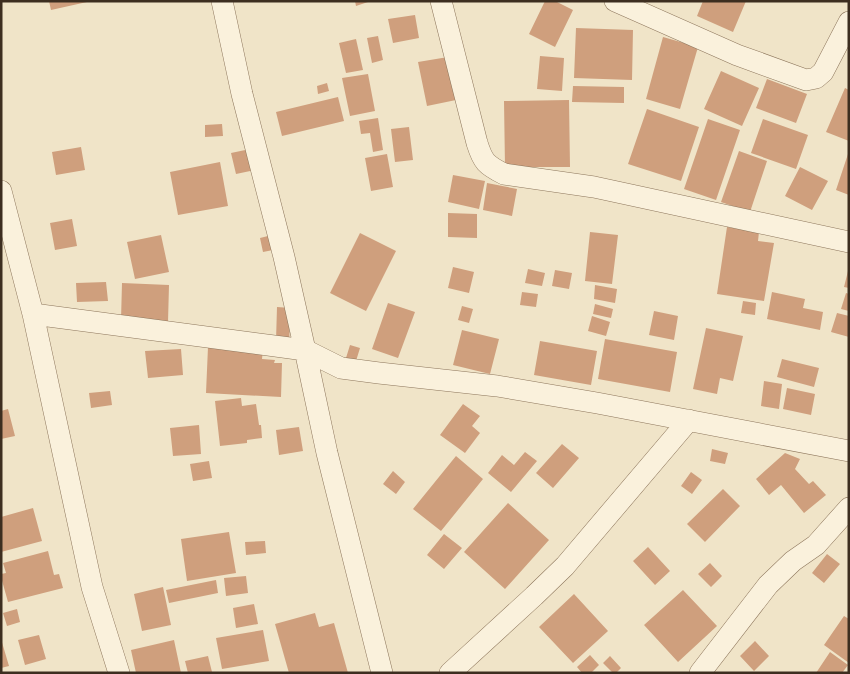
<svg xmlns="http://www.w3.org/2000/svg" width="850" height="674" font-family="Georgia,serif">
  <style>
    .building { fill: #cf9f7d }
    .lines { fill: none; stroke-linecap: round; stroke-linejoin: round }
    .street-casing { stroke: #8d765c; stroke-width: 22 }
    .street { stroke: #faf1dc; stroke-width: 21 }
  </style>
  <rect width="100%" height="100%" fill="#f0e4c8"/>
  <!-- building -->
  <path class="building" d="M49,1H87V2L51,10Z
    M355,1H368V2L356,6Z
    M545,1H555L573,10L555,47L529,34Z
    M703,1H746L733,32L697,16Z
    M415,15L419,38L393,43L388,19Z
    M576,28L633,30L632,80L574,78Z
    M378,36L383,60L372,63L367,38Z
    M663,37L698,47L680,109L646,99Z
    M356,39L363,70L346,73L339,43Z
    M540,56L564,58L562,91L537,89Z
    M448,57L456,100L427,106L418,62Z
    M721,71L759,88L742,126L704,109Z
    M368,74L375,111L350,116L342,78Z
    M767,79L807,94L796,123L756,108Z
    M327,83L329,91L318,94L317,86Z
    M573,86L624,87V103L572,102Z
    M845,88L849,90V141L826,132Z
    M338,97L344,121L282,136L276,112Z
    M569,100L570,167H505L504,101Z
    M647,109L699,127L681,181L628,164Z
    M378,118L383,150L373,152L370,133L361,134L359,121Z
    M708,119L740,130L716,200L684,189Z
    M763,119L808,135L796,169L751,153Z
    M222,124L223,136L205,137V125Z
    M409,127L413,160L395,162L391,129Z
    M81,147L85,170L56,175L52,152Z
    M250,149L255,170L236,174L231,153Z
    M739,151L767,161L750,212L721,202Z
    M387,154L393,187L371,191L365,158Z
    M848,154H849V195L836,190Z
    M220,162L228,206L178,215L170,172Z
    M800,167L828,181L812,210L785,196Z
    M453,175L485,181L479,209L448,202Z
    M487,183L517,189L512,216L483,210Z
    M448,213L477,214V238L448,237Z
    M72,219L77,246L55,250L50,223Z
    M727,227L759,232L758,241L774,243L764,301L717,294Z
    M590,232L618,235L612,284L585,281Z
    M360,233L396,251L366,311L330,293Z
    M276,234L278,249L263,252L260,238Z
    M161,235L169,272L135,279L127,242Z
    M453,267L474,272L469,293L448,288Z
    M528,269L545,273L542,286L525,283Z
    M555,270L572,273L569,289L552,286Z
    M848,271H849V288L844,287Z
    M106,282L108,301L77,302L76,283Z
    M122,283L169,285L168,322L121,320Z
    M595,285L617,289L615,303L594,299Z
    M522,292L538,294L536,307L520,305Z
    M772,292L805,299L803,308L823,312L820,330L767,319Z
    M846,293L849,294V311L841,309Z
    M743,301L756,303L755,315L741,313Z
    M388,303L415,312L398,358L372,349Z
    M595,304L613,309L611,318L593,314Z
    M462,306L473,309L469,323L458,320Z
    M277,307L291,308L289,342L276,341Z
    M654,311L678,316L674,340L649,335Z
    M837,313L849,316V337L831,332Z
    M592,316L610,322L606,336L588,331Z
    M706,328L743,336L733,381L720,378L717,394L693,389Z
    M462,330L499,339L490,374L453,365Z
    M605,339L677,352L670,392L598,379Z
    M540,341L597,351L591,385L534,375Z
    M350,345L360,348L356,361L346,358Z
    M208,347L263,349L262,359L275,360L274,363H282L281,397L206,393Z
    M181,349L183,375L148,378L145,351Z
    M782,359L819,368L814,387L777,377Z
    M764,381L782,384L779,409L761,406Z
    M787,388L815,394L811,415L783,409Z
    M110,391L112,405L91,408L89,393Z
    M241,398L242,406L256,404L259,425H261L262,438L247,440V443L220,446L215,401Z
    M463,404L480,416L472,426L480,433L465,453L440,435Z
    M8,409L15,436L1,439V411Z
    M199,425L201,454L173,456L170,428Z
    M299,427L303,451L279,455L276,430Z
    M562,444L579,458L553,488L536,473Z
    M712,449L728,453L725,464L710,461Z
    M525,452L537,461L511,492L488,473L502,455L514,465Z
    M785,453L800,459L795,469L809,484L813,481L826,495L804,513L781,485L769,495L756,479Z
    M456,456L483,479L441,531L413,509Z
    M209,461L212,478L193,481L190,464Z
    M393,471L405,482L396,494L383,484Z
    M691,472L702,480L692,494L681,486Z
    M723,489L740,506L705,542L687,524Z
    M508,503L549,540L505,589L464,552Z
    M33,508L42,541L1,552V517Z
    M229,532L236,573L187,581L181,539Z
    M444,534L462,548L444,569L427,555Z
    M265,541L266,553L246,555L245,542Z
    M648,547L670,571L655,585L633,561Z
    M48,551L54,575L59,574L63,588L8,602L1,577V574L6,573L3,563Z
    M827,554L840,564L824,583L812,573Z
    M710,563L722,576L711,587L698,574Z
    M246,576L248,593L226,596L224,578Z
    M216,580L218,593L169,603L166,590Z
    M163,587L171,625L142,631L134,594Z
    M683,590L717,626L678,662L644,625Z
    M574,594L608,631L573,663L539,627Z
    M254,604L258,624L236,628L233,608Z
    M17,609L20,622L7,626L3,613Z
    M315,613L319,627L334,623L348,673H289L275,624Z
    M844,616L849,619V663L824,645Z
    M263,630L269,661L222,669L216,638Z
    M39,635L46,659L25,665L18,640Z
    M1,639L9,666L1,668Z
    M174,640L181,673H136L131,650Z
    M755,641L769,656L754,671L740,656Z
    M830,652L848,665L842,673H816Z
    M590,655L599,665L591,673H582L577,667Z
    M208,656L212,672L207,673H188L185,661Z
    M610,656L621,668L616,673H613L603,663Z"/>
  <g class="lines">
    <defs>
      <path id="street" d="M222,1L242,94L284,257L305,350L327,453L382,673
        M441,1L477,143C483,162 486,165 504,174L594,187L849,242
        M615,1L737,55L806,80L816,78L823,72L849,22
        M1,191L33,314L92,587L119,673
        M33,314L305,350L341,368L379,373L497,386L597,403L849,451
        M450,673L534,596L565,566L689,420
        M700,673L768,585L793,561L816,545L849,508"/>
    </defs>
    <!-- street casing -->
    <use href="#street" class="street-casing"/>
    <!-- street -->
    <use href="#street" class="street"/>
  </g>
  <!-- border -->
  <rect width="850" height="674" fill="none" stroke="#3d2e20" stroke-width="5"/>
</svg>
